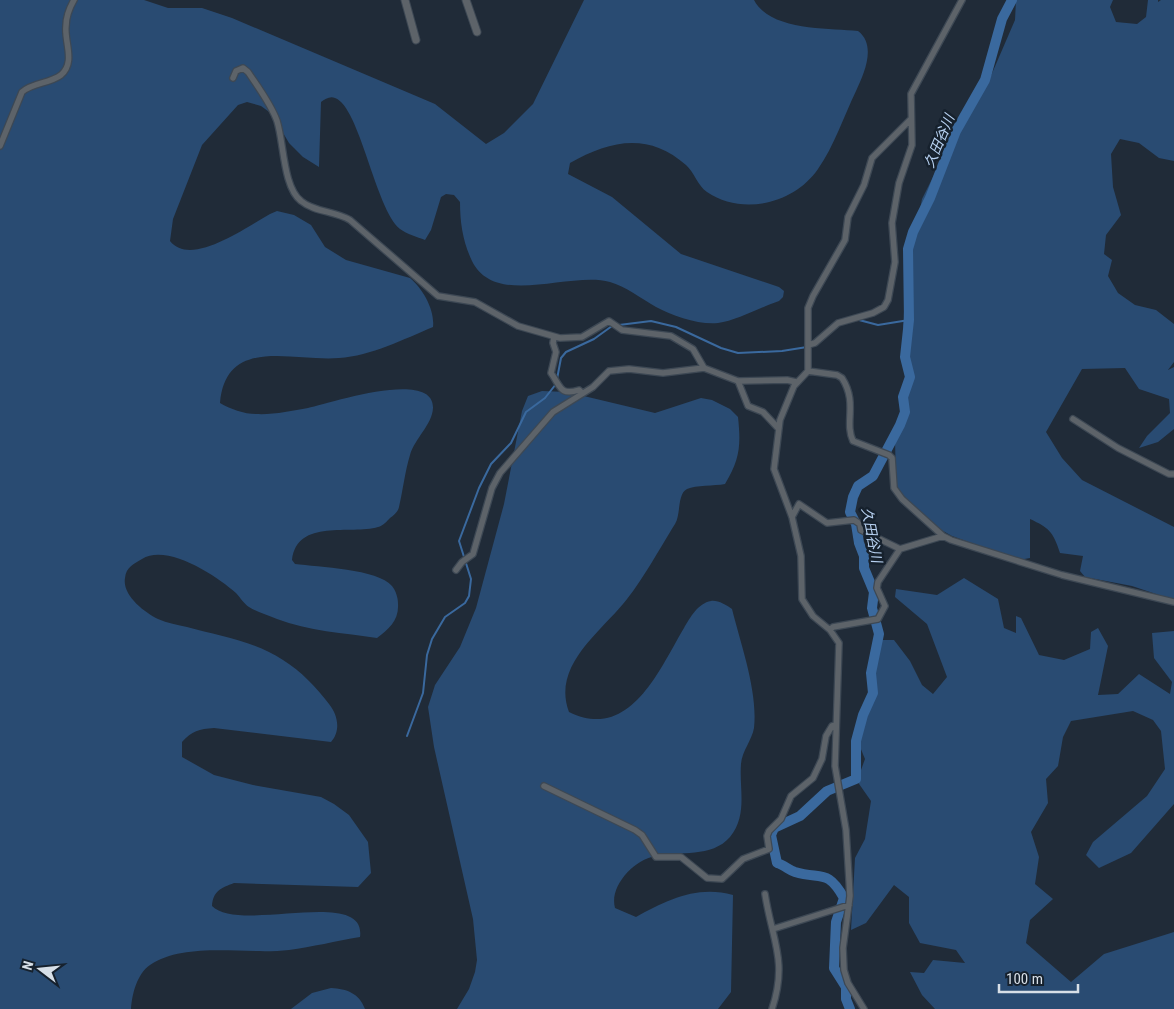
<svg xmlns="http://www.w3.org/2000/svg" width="1174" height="1009" font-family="'Roboto Condensed','Noto Sans JP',sans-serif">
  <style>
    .green { fill: #294b72 }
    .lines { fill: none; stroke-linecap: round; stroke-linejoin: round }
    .stream { stroke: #3a699e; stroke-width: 2 }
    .river { stroke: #3a699e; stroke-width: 10 }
    .minor-casing { stroke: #3d4854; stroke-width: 8 }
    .tertiary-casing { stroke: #3d4854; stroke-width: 9 }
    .minor { stroke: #5d6369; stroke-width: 5.5 }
    .tertiary { stroke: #5d6369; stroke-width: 7 }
    .labels { text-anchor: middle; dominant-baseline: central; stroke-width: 5; stroke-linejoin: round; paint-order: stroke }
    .water-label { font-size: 14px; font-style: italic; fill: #b8d2f2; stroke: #16212d }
  </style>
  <rect width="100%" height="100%" fill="#202b38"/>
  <!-- green -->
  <path class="green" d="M0,0H144L168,8H202L232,18L435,104L486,144L504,133L533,104L584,0H754C770,31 828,28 858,31C877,45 864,74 856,91C844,116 834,146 818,169C794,204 742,216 707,192C698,186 694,172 686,165C649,132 610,140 570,163L568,174L612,197L681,254L779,287L784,291L783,297L779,301C761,307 736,321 718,323C699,325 673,316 656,307C642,299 625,286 610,282C569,271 495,308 472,261C463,242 460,223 460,202L454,195L446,194L441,197L431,230L425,240C417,237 407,234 400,229C375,208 360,107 335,98C330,96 325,99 321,102L319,167L303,157L289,143L272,114L261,106L247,102L238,105L202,145L173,219L170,241C191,268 248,226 270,214L277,211L294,215L311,225L325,247L346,260L410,278C423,289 435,310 433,327C404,339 371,356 339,358C294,362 226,335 220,403C230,409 244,414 256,414C272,415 292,411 308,408C327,404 434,368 433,408C432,425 415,438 410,455C405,471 403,490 399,507C398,512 394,515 390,518C387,521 383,526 378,527C351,535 297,518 292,560L295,564C318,567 378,569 392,586C396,591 398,598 398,604C399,620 389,629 377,638C344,633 308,631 277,619C268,615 257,612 249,607C244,604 240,597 236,593C217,576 167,543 142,559C134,564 126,567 125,578C122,595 144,612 158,619C167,623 178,625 187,627C219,636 255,641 283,660C301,671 317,688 329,704C338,715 341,731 331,742L214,728C199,729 192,731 182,742V757L214,775L253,785L321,797L334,804L349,815L368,842L371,873L358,887L234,883C221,888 213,891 212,906C239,934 367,886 360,937C336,941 312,947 289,950C247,955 186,941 150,965C137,974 132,994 131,1009H0Z
    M1016,0H1113L1110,7L1116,22L1137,24L1146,17L1148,0H1158V2L1161,0H1174V161L1159,158L1139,143L1120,139L1111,154L1113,187L1121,215L1106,235L1104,254L1112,260L1108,276L1118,293L1135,305L1156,310L1174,324V362L1168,370L1174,367V429L1158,442L1139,448L1147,436L1170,413L1169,399L1139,389L1125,368L1082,369L1046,432L1062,458L1082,480L1174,527V600L1132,586L1085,577L1080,571L1083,556L1060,553C1053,531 1049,528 1030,519V558L1019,560L952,536L927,522L898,492L896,483L895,439L905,416V396L912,375L903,326L906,281L922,199L951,141L990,78L1015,20Z
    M542,391L567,392L655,413L701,398L712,400L730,409L738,417C741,446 740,459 725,484C714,486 696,485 687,489C677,494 681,515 675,524C660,548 641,583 623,604C598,634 552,667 569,712C630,742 659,670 684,628C690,618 698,603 711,601C718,600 726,605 732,609C741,645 758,692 754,728C752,740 742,751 741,764C739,789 748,815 730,837C712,858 679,851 655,856C634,860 609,886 615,908L636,917C667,900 697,885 733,895L731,992L718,1009H457L469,989L475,972L477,960L473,919L434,747L428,707L435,685L460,647L476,608L504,504L522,411L528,396Z
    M964,578L998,599L1004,628L1016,633V616L1021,618L1039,655L1064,660L1090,649L1091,632L1098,628L1108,646L1098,695L1118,694L1139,674L1170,694L1172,682L1154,658L1152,633L1174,631V804L1131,853L1099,868L1086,855L1093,842L1147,796L1165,769L1161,731L1153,720L1133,711L1071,721L1063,737L1058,766L1046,779L1048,803L1031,832L1039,857L1035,884L1053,899L1030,920L1026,943L1071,982L1104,954L1174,932V1009H935L922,995L910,972L924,973L933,960L965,963L956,950L920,943L909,923V897L894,885L866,923L851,930L855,858L865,839L871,801L857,781L865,759L858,742L861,725L874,697L870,665L880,640H894L910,661L922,685L933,694L947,677L927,624L895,597L896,589L937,595Z
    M331,988C347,989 359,993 365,1009H291L312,993Z"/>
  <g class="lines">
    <!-- stream -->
    <path class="stream" d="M859,320L878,325L909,320
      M619,325L651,321L676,327L721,348L738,353L782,351L807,347
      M557,379L561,358L566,352L594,339L612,326
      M407,736L423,693L427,655L432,639L445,617L465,603L469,596L471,579L459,541L479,488L491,464L511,443L526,412L545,398L556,384"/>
    <!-- river -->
    <path class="river" d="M850,1009L846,999V987L834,968L836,922L844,898C827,868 821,880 795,872C789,870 784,865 777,863L771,835L774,828L800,816L827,791L856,779V741L863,715L873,693L871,673L879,634L872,608L874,592L864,568V556L859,543L856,524L850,512L853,497L858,486L873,476L900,425L905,412L903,397L910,377L905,357L909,320L908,249L913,232L930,198L956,131L985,80L1002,19L1012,0"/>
    <defs>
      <path id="minor" d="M233,78L236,71L243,68L248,72C258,87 271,104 277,121C284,143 283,187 301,201C314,212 335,211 350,220L438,296L475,302L518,326L560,338L582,337L609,321L622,330L671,336L693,349L704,368L738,381L787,380L796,382
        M0,146L22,92C33,82 49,84 61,75C76,62 64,42 66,26C66,17 70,7 74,0
        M554,337L553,343L556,352L551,373C561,387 560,396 579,390L582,393
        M808,345L815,343L838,323L873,313L884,307L888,300L895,262L892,223L899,183L912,145L911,94L962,0
        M808,371L837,375L842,378C858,403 844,422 853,441L889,455L892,458L894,488L902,499L943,536L951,540L1062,575L1174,602
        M738,381L748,406L763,412L778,428
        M1073,419L1118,448L1169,474H1174
        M792,517L799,504L827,523L854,520L860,524L861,530L900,549
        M456,570L462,562L473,554L492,488L500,473L553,412L593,387L609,371L629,369L663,373L704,368
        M830,630L833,627L878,619L885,606L877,588L878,582L900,549L943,536
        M544,786L635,830L642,835L656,857H681L707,878L722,879L743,859L769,849L767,836L769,831L781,819L791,796L813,778L822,759L826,736L832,726L836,725
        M765,894C772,940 788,961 772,1009
        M773,929L849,905
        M864,1009L848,983L844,970L843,948L850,896L846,830L835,766L839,643L830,630L813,616L802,599L801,556L792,517L774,469L780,420L794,386L808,371V308L813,296L845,240L848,217L864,185L872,158L911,119"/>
      <path id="tertiary" d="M405,0L416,40
        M466,0L477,32"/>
    </defs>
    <!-- minor casing -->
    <use href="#minor" class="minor-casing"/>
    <!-- tertiary casing -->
    <use href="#tertiary" class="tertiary-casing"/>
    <!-- minor -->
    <use href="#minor" class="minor"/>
    <!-- tertiary -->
    <use href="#tertiary" class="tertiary"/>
  </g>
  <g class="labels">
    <!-- water labels -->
    <g class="water-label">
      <text transform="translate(939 141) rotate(-67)">久田谷川</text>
      <text transform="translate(872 535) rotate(79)">久田谷川</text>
    </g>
  </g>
  <!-- north arrow -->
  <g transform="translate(40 969) rotate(286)" stroke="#16212d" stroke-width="4" paint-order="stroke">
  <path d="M0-4L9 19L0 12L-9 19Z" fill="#d7dfe7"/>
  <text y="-8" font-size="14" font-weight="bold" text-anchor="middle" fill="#d7dfe7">N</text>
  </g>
  <!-- scale -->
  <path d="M999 984v8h79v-8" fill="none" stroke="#d7dfe7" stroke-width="2.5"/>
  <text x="1006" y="984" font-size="15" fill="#d7dfe7" stroke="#16212d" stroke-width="4" paint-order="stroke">100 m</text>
</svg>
